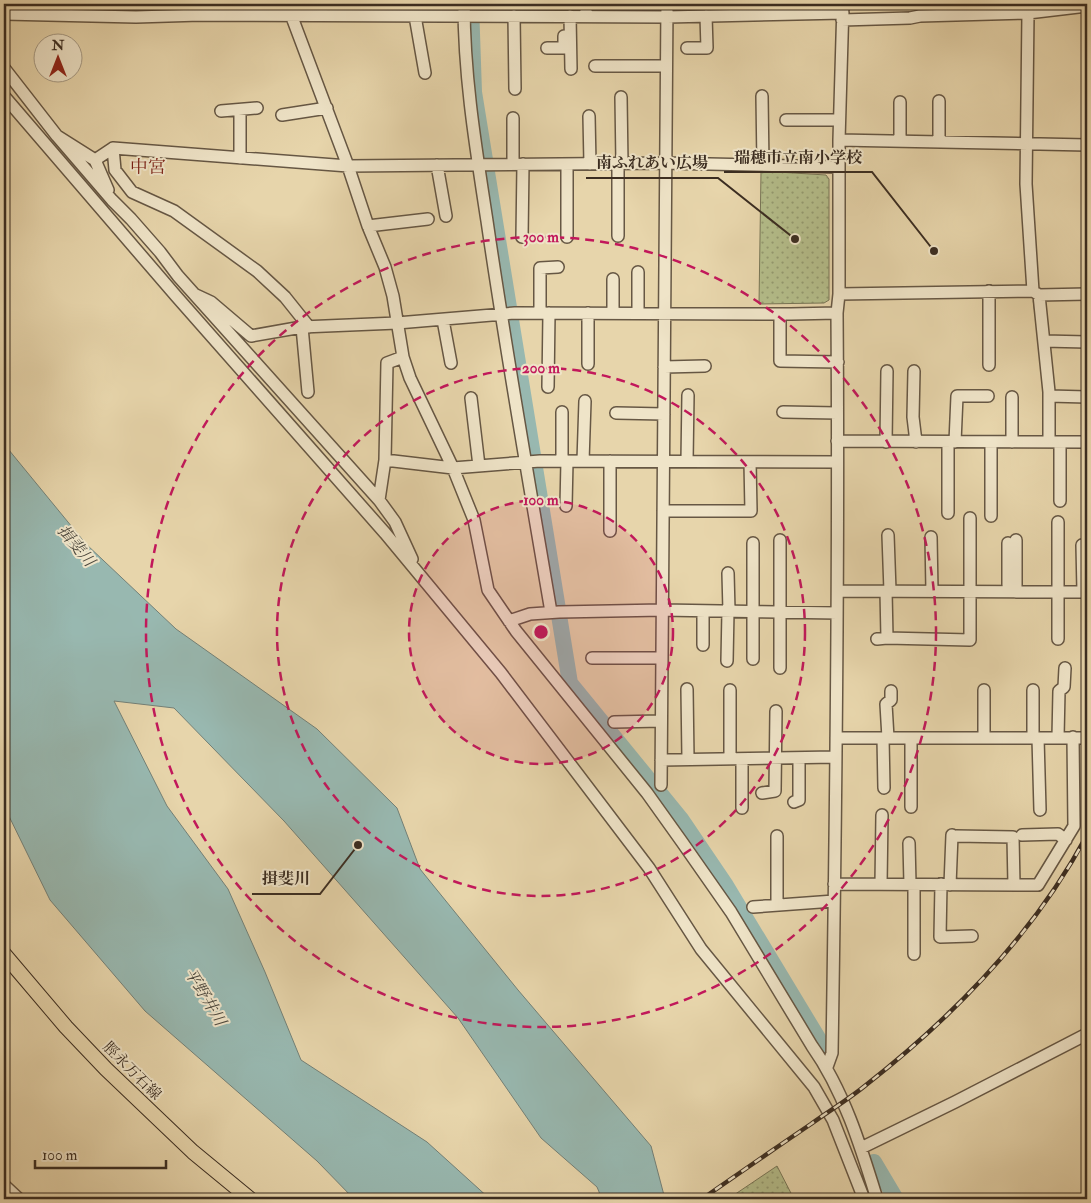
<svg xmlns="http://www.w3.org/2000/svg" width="1091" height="1203" font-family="'IM FELL Double Pica','Noto Serif JP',serif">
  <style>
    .green { fill: url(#green-dots); stroke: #787556 }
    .water { fill: #98b8b0; stroke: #738077 }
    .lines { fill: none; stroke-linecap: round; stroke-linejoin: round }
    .stream { stroke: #738077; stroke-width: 2.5 }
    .river { stroke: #98b8b0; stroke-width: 16 }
    .minor-casing { stroke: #665744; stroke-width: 14 }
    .major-casing { stroke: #3b2d21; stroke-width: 16 }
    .minor { stroke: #efe4c8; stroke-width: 11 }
    .major { stroke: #e7d5ab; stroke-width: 14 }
    .rail-casing { stroke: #3b2d21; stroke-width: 4.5 }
    .rail { stroke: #efe4c8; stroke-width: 2.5; stroke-dasharray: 8; stroke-linecap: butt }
    .ring { fill: none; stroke: #c2185b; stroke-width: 2.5; stroke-dasharray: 9 6 }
    .labels { text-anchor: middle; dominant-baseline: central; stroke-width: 4; stroke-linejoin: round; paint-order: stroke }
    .street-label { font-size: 15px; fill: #3b2d21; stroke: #efe4c8 }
    .water-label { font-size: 16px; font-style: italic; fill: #4e493e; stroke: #efe4c8 }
    .quarter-label { font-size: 18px; fill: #7a1f14; stroke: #efe4c8 }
    .centre { fill: #c2185b; stroke: #efe4c8; stroke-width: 2.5 }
    .ring-label { font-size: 15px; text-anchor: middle; font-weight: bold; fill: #c2185b; stroke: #efe4c8; stroke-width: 4; stroke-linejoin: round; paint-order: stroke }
    .leader { fill: none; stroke: #3b2d21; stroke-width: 2 }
    .callout-dot { fill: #3b2d21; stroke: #efe4c8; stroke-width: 2 }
    .callout-label { font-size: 16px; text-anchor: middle; font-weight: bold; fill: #3b2d21; stroke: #efe4c8; stroke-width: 4; stroke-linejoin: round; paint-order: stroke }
  </style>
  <defs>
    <pattern id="green-dots" width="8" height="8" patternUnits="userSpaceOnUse" patternTransform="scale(1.25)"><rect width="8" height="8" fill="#b4bd8a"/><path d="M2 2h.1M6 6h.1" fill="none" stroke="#949a70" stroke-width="1.8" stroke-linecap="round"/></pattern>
  </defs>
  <rect width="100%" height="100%" fill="#e7d5ab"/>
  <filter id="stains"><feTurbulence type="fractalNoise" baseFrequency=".004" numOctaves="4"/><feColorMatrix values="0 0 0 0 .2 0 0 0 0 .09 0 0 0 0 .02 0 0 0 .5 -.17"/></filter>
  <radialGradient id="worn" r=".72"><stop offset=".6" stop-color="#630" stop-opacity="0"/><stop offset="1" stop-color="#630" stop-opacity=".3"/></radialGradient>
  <!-- green -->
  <path class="green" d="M761,171L826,175L829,179V300L824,303L759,304Z
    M777,1166L794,1199H728Z"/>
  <!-- water -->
  <path class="water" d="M4,444L86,544L176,629L317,729L397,808L420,869L518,990L651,1146L665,1199H602L597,1187L541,1138L458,1018L284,821L174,708L114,701L167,806L228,889L265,972L301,1060L427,1142L490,1199H354L317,1161L145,1011L50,900L4,806Z"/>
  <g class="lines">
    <!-- stream -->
    <path class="stream" d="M1034,301L1035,309"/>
    <!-- river -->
    <path class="river" d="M471,4L474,92L570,683L681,819L725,884L824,1048
      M874,1162L896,1199"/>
    <defs>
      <path id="minor" d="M287,4L348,166L368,226L385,267L393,296L403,357L410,378L453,468L474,520L488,590L516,631L647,793L682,842L731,912L812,1046C844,1091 861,1147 877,1199
        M464,4C464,77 476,149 487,221C506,352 529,482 551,612
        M1028,13L1026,184L1033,291
        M4,14L136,17L200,15L667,17L843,13
        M415,16L425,73
        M514,16L515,89
        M570,16L571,69
        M586,16V4
        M842,20L910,18L920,16L1028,13L1087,6
        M547,48H564V36
        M687,48H707L706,16
        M595,66H666
        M4,68L57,136L112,200L131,219L160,252L178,276L379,500L395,522L412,559
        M4,96L176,296L385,533L501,673L649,868L701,949L814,1087L833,1120L864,1199
        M762,96L763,165
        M621,97L622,164
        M939,101V142
        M240,110V158
        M221,111L257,108
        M282,115L327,108
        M589,116L590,164
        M513,118V164
        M786,120H839
        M57,136L95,160L113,148L348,166L665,163L839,167
        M839,140L1087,145
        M900,141V102
        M113,148L115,170L132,192L174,211L257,271L285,297L309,327
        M95,160L108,190
        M567,164V237
        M437,165L446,216
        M368,226L428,219
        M618,236V164
        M522,237L523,164
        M638,272V313
        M613,279V313
        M989,291V365
        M839,294L1033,291L1039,295L1087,294
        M196,295L211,302L251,336L302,327L397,323L515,313L791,314L837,313
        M1039,295L1049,392V442
        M540,313V268L558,267
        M780,314V361L838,362
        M443,320L451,363
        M302,327L308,392
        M1044,341L1087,342
        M588,364V313
        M664,367L705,366
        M914,371L913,417L916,442
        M548,387L549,313
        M1049,396L1087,397
        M1012,397V442
        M471,398L479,466
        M783,412L837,413
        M616,413L664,414
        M837,441L1087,442
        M886,442L887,371
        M948,442V513
        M955,442L957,396H988
        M991,442V516
        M385,460L453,468L540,461L837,462
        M562,461V412
        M583,461L585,401
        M687,461L688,395
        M379,500L385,460L387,363L403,357
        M1060,501V442
        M566,506L567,461
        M663,511H751L750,462
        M1058,522V639
        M610,531V461
        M888,535L890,591
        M931,537L932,591
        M780,540V668
        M1008,543V585
        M1082,545L1083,592
        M728,573L729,611
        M838,591L1087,592
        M886,591L887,638
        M1016,592V540
        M703,611V645
        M509,621L530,614L559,612L662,610L837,613
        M877,639L887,638L970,640V518
        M592,658H661
        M753,659V543
        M727,661L728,611
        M687,689L688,759
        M730,690V759
        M1033,690V738
        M614,722L661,721
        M1058,737L1059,691L1064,687L1065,668
        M836,738H1087
        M883,738L884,788
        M888,738L886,704L891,700V691
        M984,738V690
        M1038,738L1040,810
        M661,760L835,757
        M661,785L667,4
        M762,793L775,791L776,711
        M794,802L799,800V758
        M911,807V739
        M742,808V759
        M1022,835L1058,834L1066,840
        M777,836V905
        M956,836L1013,837L1014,885
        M909,843L910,884
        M834,884L1038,885L1074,826L1073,737
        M881,884L882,815
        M941,884L940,937L972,936
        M950,885L952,835
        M753,907L834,901
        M914,954V884
        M827,1067L832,1053C836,806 839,560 837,313L839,294V140L843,4
        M861,1148L955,1102L1087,1034
        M4,1185L19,1199"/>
      <path id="major" d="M4,954L66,1027L106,1069L193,1152L250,1199"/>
    </defs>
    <!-- minor casing -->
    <use href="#minor" class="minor-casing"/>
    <!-- major casing -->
    <use href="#major" class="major-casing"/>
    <!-- minor -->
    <use href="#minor" class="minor"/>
    <!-- major -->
    <use href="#major" class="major"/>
    <defs>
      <path id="rail" d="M702,1199C738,1174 774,1149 811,1124C829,1111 849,1099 866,1085C954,1016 1034,934 1087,835"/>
    </defs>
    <!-- rail casing -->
    <use href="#rail" class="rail-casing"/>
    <!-- rail -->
    <use href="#rail" class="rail"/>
  </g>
  <!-- distance rings -->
  <circle cx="541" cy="632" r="132" fill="#c2185b" fill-opacity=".12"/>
  <g class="ring">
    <circle cx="541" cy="632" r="132"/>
    <circle cx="541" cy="632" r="264"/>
    <circle cx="541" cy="632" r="395"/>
  </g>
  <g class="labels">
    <!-- street labels -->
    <g class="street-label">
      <text transform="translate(132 1071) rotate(45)">脛永万石線</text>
    </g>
    <!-- water labels -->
    <g class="water-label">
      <text transform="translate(76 546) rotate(50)">揖斐川</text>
      <text transform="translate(205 997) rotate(59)">平野井川</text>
    </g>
    <!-- quarter labels -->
    <g class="quarter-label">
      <text x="148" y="167">中宮</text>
    </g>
  </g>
  <circle cx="541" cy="632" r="8" class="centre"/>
  <g class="ring-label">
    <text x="541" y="242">300 m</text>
    <text x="541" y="373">200 m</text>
    <text x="541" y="505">100 m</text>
  </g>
  <!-- callouts -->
  <path class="leader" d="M934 251L872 172H724M795 239L718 178H586M358 845L320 894H252"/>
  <g class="callout-dot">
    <circle cx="934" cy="251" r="5"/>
    <circle cx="795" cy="239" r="5"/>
    <circle cx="358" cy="845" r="5"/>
  </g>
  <g class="callout-label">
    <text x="798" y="163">瑞穂市立南小学校</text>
    <text x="652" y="168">南ふれあい広場</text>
    <text x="286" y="884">揖斐川</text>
  </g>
  <!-- margin -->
  <rect width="1091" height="1203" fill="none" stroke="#e7d5ab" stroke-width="20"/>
  <rect x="5" y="5" width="1081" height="1193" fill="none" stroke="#3b2d21" stroke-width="2.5"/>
  <rect x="10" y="10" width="1071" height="1183" fill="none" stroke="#3b2d21"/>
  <!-- north arrow -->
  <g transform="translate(58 58)"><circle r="24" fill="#efe4c8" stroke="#a79b85"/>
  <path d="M0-4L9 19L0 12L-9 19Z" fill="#8f2418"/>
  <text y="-8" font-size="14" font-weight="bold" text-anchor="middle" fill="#3b2d21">N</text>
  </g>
  <!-- scale -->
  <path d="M35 1160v8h131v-8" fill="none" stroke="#3b2d21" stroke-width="2.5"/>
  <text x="42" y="1160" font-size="15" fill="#3b2d21" stroke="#efe4c8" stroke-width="4" paint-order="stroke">100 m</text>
  <rect width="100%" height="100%" filter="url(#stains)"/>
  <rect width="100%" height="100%" fill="url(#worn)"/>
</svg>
